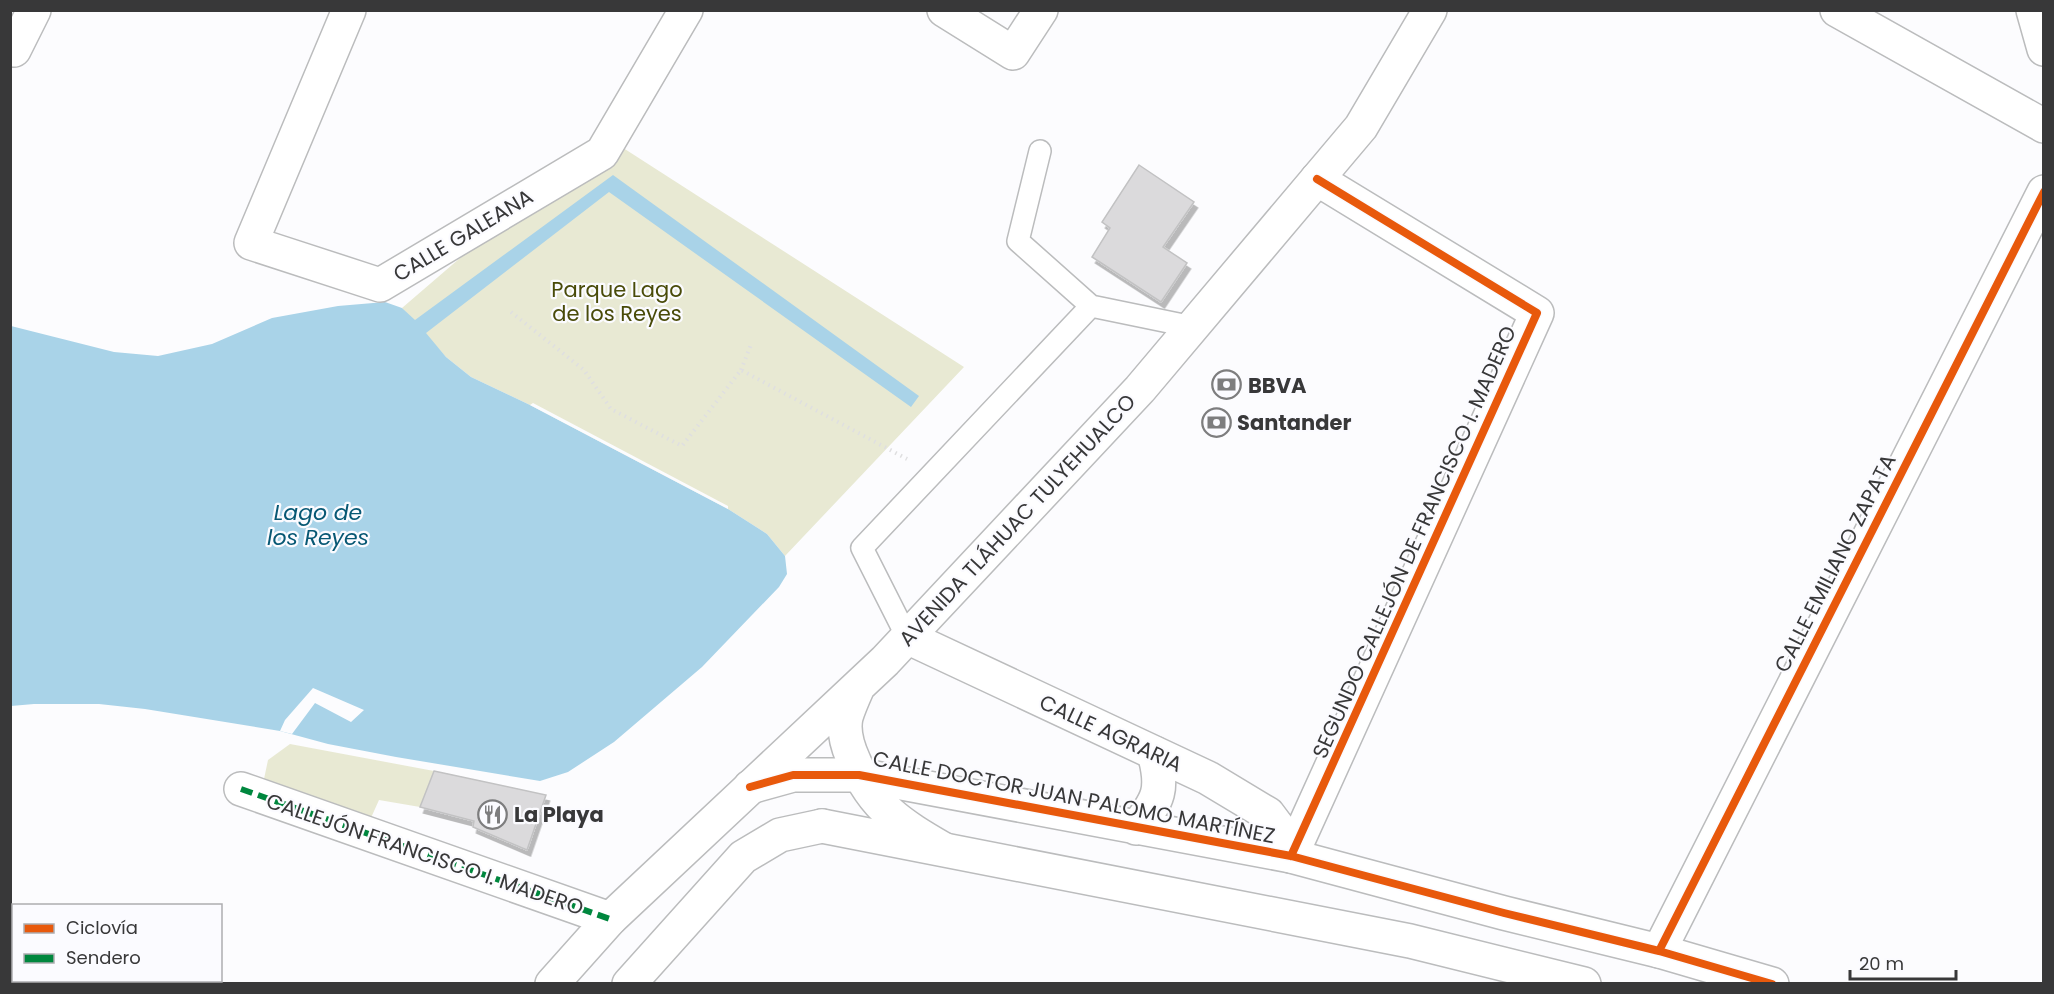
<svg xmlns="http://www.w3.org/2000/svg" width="2054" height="994" font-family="Poppins,sans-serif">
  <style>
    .green { fill: #e8e9d3 }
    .water { fill: #a9d3e8 }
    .pier { fill: #fcfcfe }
    .building { fill: #dbdadc; stroke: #c2c2c3; stroke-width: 1.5; filter: url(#shadow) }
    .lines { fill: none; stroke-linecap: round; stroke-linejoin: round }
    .service-casing { stroke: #bbbcbd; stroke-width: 24 }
    .minor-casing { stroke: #bbbcbd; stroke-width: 36 }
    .tertiary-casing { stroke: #bbbcbd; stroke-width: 36 }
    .secondary-casing { stroke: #bbbcbd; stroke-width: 36 }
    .path { stroke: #dfdfe0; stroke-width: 4; stroke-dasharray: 1.5 4.5; stroke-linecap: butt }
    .service { stroke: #fff; stroke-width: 21 }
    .minor { stroke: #fff; stroke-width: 33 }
    .tertiary { stroke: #fff; stroke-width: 33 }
    .secondary { stroke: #fff; stroke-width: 33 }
    .quiet { stroke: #00873e; stroke-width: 6; stroke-dasharray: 12 6; stroke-linecap: butt }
    .cycleway-casing { stroke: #fbfbff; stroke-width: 11 }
    .cycleway { stroke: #e8590c; stroke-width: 8 }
    .labels { text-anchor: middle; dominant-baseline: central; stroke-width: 4.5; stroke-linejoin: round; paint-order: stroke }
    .street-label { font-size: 21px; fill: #383839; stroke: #fbfbff }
    .park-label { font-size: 21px; fill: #494b09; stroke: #fbfbff }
    .poi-label { font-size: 21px; font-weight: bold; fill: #383839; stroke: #fbfbff; text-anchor: start }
    .water-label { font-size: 22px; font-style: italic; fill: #075874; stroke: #fbfbff }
  </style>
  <defs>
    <filter id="shadow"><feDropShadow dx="3.5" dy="6" stdDeviation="0" flood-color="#0004"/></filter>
  </defs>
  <rect width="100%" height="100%" fill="#fcfcfe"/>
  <!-- green -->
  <path class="green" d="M603,135L964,367L785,556L767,534L728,509L530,405L471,377L446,357L402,308Z
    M290,744L434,771L420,807L379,800L370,820L264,779L268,760Z"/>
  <!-- water -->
  <path class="water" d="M613,175L919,396L911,407L609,192L426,333L446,357L471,377L530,405L728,509L767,534L785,556L787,574L779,587L702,667L614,742L568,772L540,781L396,757L328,744L280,731L145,709L99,704H34L11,706V326L114,352L158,356L212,344L272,318L338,306L385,302L402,308L415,320Z"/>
  <!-- pier -->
  <path class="pier" d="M533,403L728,506V509L530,405Z
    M313,688L364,710L351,722L315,703L292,734L280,731L285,720Z"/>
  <!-- building -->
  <path class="building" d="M1139,165L1194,202L1163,247L1187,263L1161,302L1092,257L1110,228L1102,222Z
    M434,771L546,795L527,850L473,827L474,821L420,807Z"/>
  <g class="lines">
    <defs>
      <path id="service" d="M1040,151L1018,241L1091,306
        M907,637L862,548L1091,306L1193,327"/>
      <path id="minor" d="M349,10L251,243L380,285L602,153L686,10
        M944,10L1013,53L1041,10
        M1837,10L2044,126
        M14,50L34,10
        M907,637L1208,778L1268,814L1283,834L1291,856
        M241,789L610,919
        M1291,856L1537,313L1317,179
        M1659,951L2044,192"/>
      <path id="tertiary" d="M750,787L793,775H859L1291,856L1504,913L1659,951L1772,984
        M822,826L1410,941L1584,984
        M1136,828C1159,800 1164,789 1154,753"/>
      <path id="secondary" d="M2033,10L2044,49
        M858,687C854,696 849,707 846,717C843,731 848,748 854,761C873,808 902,825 943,849
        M552,984L610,919L885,661L1140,389L1361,127L1430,10
        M629,984L743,857L780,835L822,826"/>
    </defs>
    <!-- service casing -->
    <use href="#service" class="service-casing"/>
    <!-- minor casing -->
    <use href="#minor" class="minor-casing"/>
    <!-- tertiary casing -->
    <use href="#tertiary" class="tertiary-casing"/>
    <!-- secondary casing -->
    <use href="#secondary" class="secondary-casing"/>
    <!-- path -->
    <path class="path" d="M511,312L584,370L611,409L682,446L741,370L907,459
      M741,370L752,342"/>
    <!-- service -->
    <use href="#service" class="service"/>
    <!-- minor -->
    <use href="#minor" class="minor"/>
    <!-- tertiary -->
    <use href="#tertiary" class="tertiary"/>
    <!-- secondary -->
    <use href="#secondary" class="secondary"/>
    <!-- quiet -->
    <path class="quiet" d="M241,789L610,919"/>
    <defs>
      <path id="cycleway" d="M750,787L793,775H859L1291,856L1504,913L1659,951L1772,984
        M1291,856L1537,313L1317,179
        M1659,951L2044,192"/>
    </defs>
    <!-- cycleway casing -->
    <use href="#cycleway" class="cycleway-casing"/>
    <!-- cycleway -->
    <use href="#cycleway" class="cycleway"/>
  </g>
  <!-- icons -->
  <defs>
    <symbol id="bank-ring" viewBox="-11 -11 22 22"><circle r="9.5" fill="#fbfbff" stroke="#7d7d7e" stroke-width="1.5"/><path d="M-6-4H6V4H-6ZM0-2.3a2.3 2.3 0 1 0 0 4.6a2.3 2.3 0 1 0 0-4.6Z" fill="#7d7d7e"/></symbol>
    <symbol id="restaurant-ring" viewBox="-11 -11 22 22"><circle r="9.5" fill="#fbfbff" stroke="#7d7d7e" stroke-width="1.5"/><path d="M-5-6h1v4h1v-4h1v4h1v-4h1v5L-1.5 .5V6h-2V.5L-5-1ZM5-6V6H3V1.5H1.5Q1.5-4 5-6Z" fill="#7d7d7e"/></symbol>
  </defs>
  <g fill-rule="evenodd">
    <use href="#bank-ring" x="1210" y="368" width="33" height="33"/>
    <use href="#bank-ring" x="1200" y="406" width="33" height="33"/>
    <use href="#restaurant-ring" x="476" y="798" width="33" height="33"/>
  </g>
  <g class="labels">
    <!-- street labels -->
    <g class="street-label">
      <text transform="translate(463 235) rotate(-31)">CALLE GALEANA</text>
      <text transform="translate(1017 520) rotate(-47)">AVENIDA TLÁHUAC TULYEHUALCO</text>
      <text transform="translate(1414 542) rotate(-66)">SEGUNDO CALLEJÓN DE FRANCISCO I. MADERO</text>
      <text transform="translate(1835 563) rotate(-63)">CALLE EMILIANO ZAPATA</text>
      <text transform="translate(1111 733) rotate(25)">CALLE AGRARIA</text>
      <text transform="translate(1074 797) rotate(11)">CALLE DOCTOR JUAN PALOMO MARTÍNEZ</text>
      <text transform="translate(425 854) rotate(19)">CALLEJÓN FRANCISCO I. MADERO</text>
    </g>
    <!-- park labels -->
    <g class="park-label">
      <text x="617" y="289">Parque Lago<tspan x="617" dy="24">de los Reyes</tspan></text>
    </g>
    <!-- poi labels -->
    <g class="poi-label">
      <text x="1248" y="385">BBVA</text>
      <text x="1237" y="422">Santander</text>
      <text x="514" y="814">La Playa</text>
    </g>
    <!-- water labels -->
    <g class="water-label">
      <text x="318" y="512">Lago de<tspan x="318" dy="25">los Reyes</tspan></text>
    </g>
  </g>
  <!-- border -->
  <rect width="2054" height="994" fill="none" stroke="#383839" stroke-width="24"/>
  <!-- legend -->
  <rect x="12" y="904" width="210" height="78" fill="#fbfbff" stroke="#adadb0" stroke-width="1.5"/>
  <rect x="24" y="924" width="30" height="9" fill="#e8590c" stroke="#adadb0" stroke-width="1.5"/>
  <text x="66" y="934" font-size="18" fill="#383839">Ciclovía</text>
  <rect x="24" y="954" width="30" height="9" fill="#00873e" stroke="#adadb0" stroke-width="1.5"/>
  <text x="66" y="964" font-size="18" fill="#383839">Sendero</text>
  <!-- scale -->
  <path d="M1850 970v9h106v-9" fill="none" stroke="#383839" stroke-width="3"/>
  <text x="1859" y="970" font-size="18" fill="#383839" stroke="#fbfbff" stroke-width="4.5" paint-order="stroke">20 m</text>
</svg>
